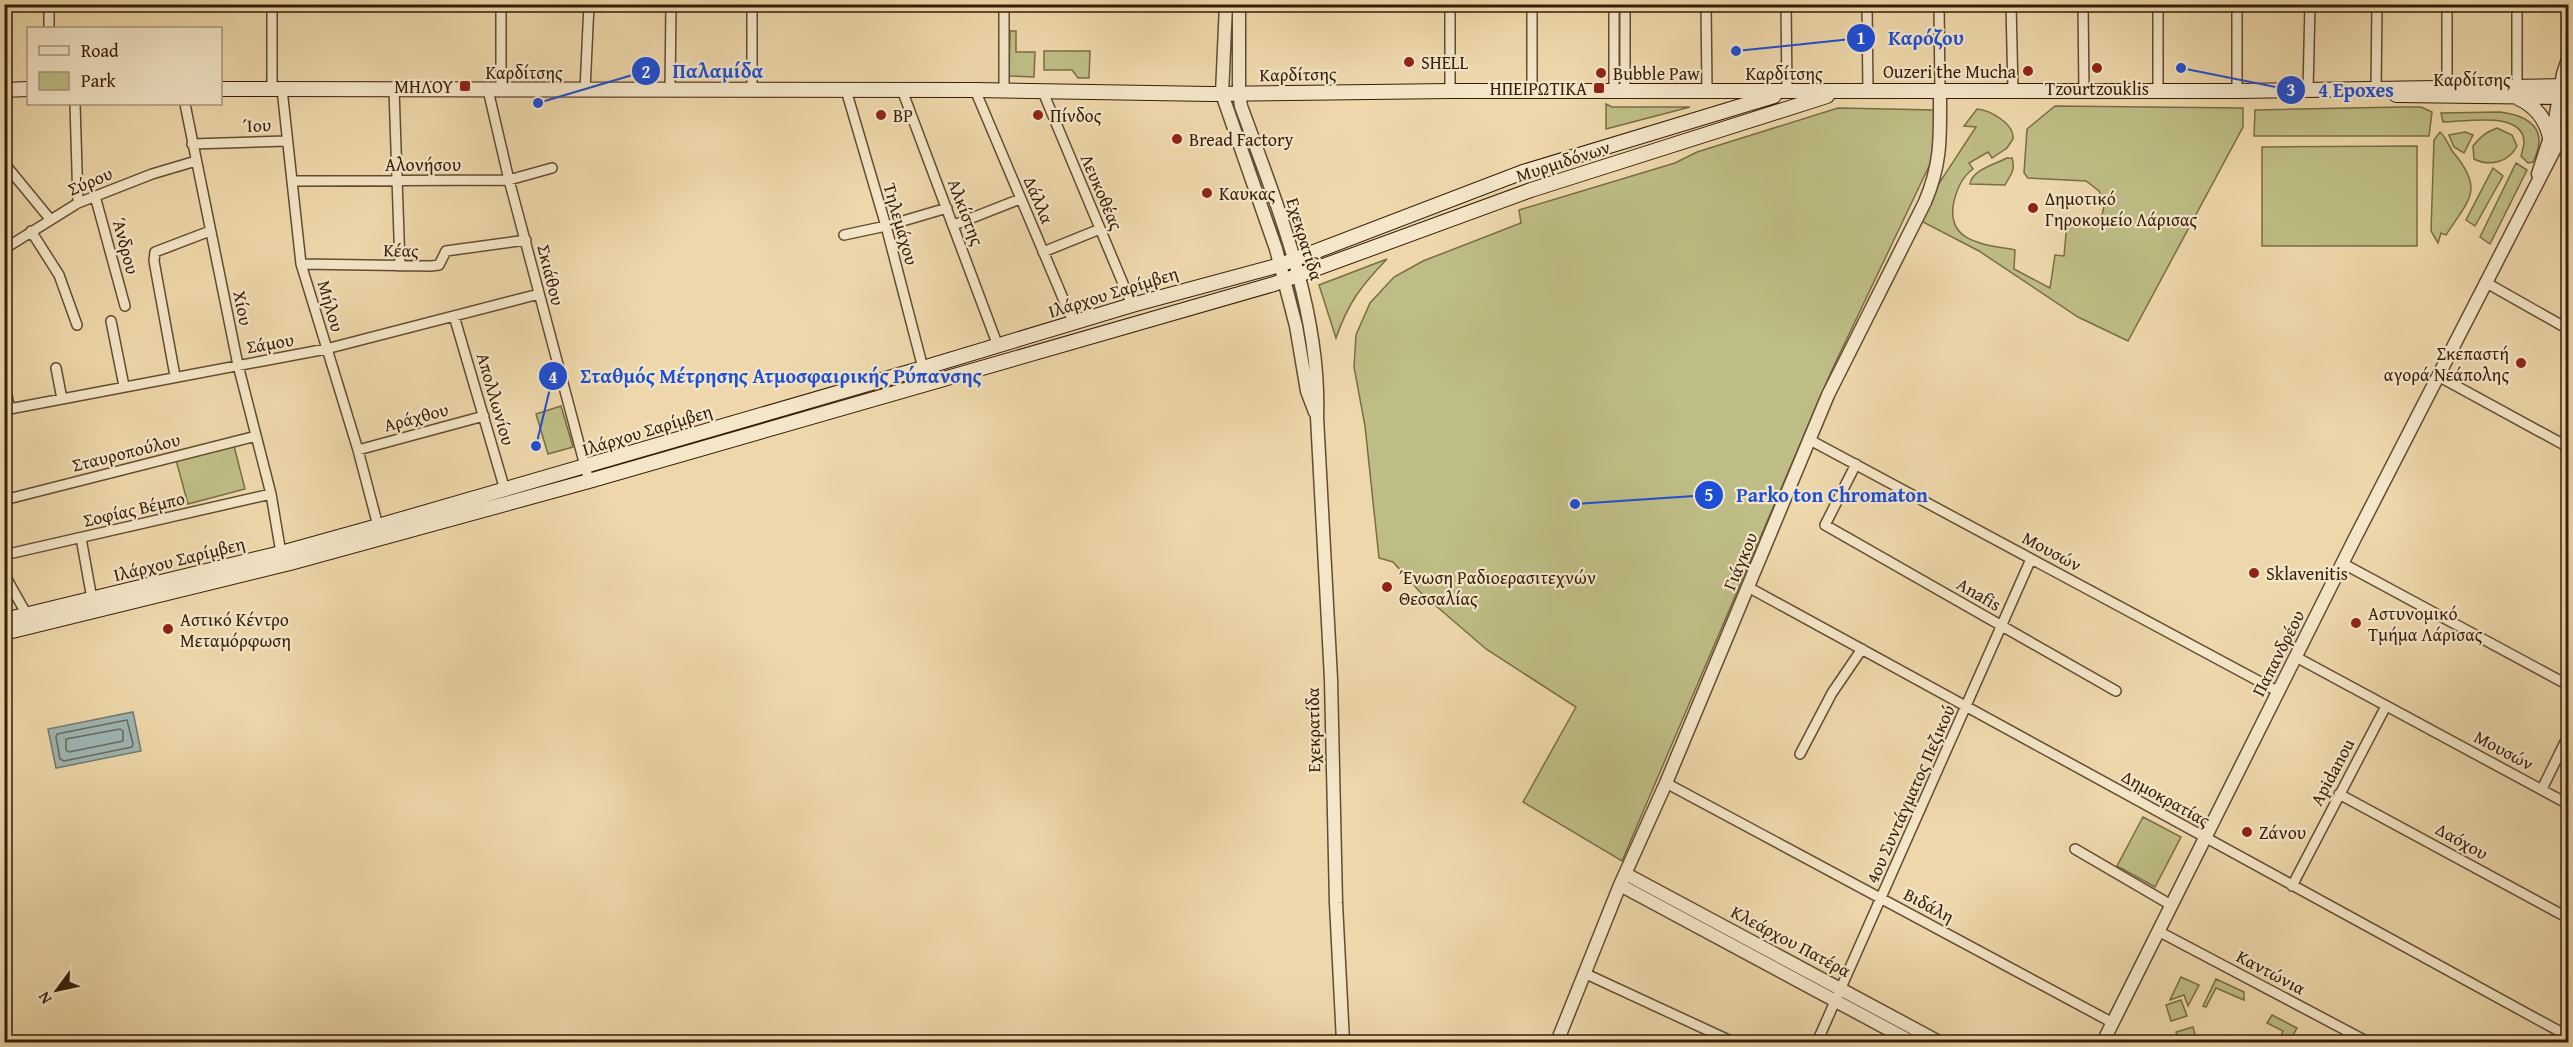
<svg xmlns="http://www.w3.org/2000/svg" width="2573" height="1047" font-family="'Gentium Book Plus',serif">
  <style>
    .green { fill: #bebd85; stroke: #7a6d46; stroke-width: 1.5 }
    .water { fill: #9eb7b4; stroke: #74796f; stroke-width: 1.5 }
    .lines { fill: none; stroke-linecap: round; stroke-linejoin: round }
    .shore { stroke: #6a6a5e; stroke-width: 1.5 }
    .minor-casing { stroke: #634c31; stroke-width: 12 }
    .tertiary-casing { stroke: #634c31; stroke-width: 15 }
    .secondary-casing { stroke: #351d08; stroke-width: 16 }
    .minor { stroke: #f4e6c8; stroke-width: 9 }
    .tertiary { stroke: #f4e6c8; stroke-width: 12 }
    .secondary { stroke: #f4e6c8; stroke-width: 14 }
    .poi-dot { fill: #8f2418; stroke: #f4e6c8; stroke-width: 2 }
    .labels { text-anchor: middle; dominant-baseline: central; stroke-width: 4.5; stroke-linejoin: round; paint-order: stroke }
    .poi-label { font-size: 18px; fill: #351d08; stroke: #f4e6c8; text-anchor: start }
    .street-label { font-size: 18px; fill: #351d08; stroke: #f4e6c8 }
    .leader { fill: none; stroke: #1d4ed8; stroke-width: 2 }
    .callout-dot { fill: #1d4ed8; stroke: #f4e6c8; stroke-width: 2 }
    .mark-label { font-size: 18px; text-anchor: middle; font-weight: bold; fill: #fff }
    .callout-label { font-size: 20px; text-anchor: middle; font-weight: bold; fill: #1d4ed8; stroke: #f4e6c8; stroke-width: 4.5; stroke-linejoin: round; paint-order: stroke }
  </style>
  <rect width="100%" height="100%" fill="#eed8ab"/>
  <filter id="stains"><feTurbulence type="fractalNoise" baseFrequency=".00333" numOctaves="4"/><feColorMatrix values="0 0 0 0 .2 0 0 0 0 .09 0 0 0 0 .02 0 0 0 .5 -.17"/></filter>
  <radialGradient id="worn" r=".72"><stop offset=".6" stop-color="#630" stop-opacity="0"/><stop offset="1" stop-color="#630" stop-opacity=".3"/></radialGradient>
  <!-- green -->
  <path class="green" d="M1010,31H1016V52H1035L1034,77L1009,76Z
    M1044,51H1090L1089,78H1078L1072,70H1044Z
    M1606,104L1612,107H1690L1606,129Z
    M2055,106L2243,108V127L2128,341L2078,317L1979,251L1921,221L1934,191L1976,127L1964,126L1977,109C1990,110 2015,124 2013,139L2007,148L1992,158L1988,152L1969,163L1973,169C1963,176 1957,189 1954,201C1945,243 1984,244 2015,250L2014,269L2050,288L2055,255L2064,256L2067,223L2100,224L2105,202L2099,191L2086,181L2028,178L2024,173L2027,129Z
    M2401,107H2421L2432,112L2429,136H2254L2255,110Z
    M1838,108L1935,110V154L1930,164L1831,372L1622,861L1523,802L1576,707L1486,649L1420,592L1393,562L1379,558L1365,426L1354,367L1356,335L1370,303L1394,277L1423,261L1521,223L1519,210L1675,163L1697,152Z
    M2500,112C2531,116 2549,130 2533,162L2528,163L2521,156C2522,152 2524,146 2524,142C2523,110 2464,122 2443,122L2441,113Z
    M2497,128L2512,135L2517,146C2509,162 2490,167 2474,159L2473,146C2480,137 2486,132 2497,128Z
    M2440,132C2446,137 2448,145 2453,152C2485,190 2469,199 2446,235L2441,233L2438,243L2431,231L2434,140Z
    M2465,132L2473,135L2464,153L2454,147L2449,135Z
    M2417,146V246H2262V147Z
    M2007,158H2012C2016,171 2010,175 2005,185L1970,184C1972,170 1995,164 2007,158Z
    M2516,163L2527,170L2490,244L2480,237Z
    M2493,168L2503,176L2475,226L2466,220Z
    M1387,259C1361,286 1348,303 1336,338L1319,285Z
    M561,406L573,447L548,454L536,414Z
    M234,446L245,489L188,504L176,460Z
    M2143,817L2181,837L2155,887L2117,866Z
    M2181,977L2199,985L2188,1006L2184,995L2170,1000Z
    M2216,979L2244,992V1000L2216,988L2206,1007L2203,1006Z
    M2181,1000L2187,1016L2171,1021L2166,1005Z
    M2272,1015L2297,1028L2289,1042H2278L2283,1031L2267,1023Z
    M2193,1027L2197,1042H2179L2176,1032Z"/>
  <!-- water -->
  <path class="water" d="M133,712L141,751L56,768L48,729Z"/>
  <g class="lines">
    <!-- shore -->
    <path class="shore" d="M127,720L133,744L132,747L64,761L60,759L56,737L57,734Z
      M120,729L123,731V741L69,752L66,750V739Z"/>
    <defs>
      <path id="minor" d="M49,4V28
        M272,4V89
        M752,4V90
        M1004,4V90
        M1532,4V91
        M1614,4V91
        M1625,4V91
        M1706,4L1707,91
        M1786,4L1787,91
        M1867,4L1868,92
        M1939,4L1940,93
        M2011,4L2013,92
        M2083,4L2084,92
        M2158,4V92
        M2447,4V87
        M2517,4V86
        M282,89L301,264L358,450L378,526
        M394,89L400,266
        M488,90L509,180L589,481
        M501,90V4
        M585,90L589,4
        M846,90L886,226L923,368
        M902,90L998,346
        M975,90L1073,322
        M2376,90L2377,4
        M670,91L671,4
        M1450,91V4
        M2237,91V4
        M2308,91L2310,4
        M1043,92L1132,305
        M75,104L78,203
        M185,104L238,365L271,494L281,553
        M192,144L286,141
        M4,163L50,219
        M292,181L509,180L552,168
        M95,196L125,306
        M954,225L1020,199
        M31,231L59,275L77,325
        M844,235L886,226L947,208
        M4,249L78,203L152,174L196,161
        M1043,252L1100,229
        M301,264L431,266L439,265L446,251L526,240
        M2485,282L2568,329
        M454,316L505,490
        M111,321L124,386
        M56,368L62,399
        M175,376L154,261L155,252L210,231
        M2438,376L2568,447
        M4,383L10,409
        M4,410L326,349L539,294
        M1810,440L2279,692
        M358,450L484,416
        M1856,464L1825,525L2116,691
        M4,500L256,436
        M81,538L92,599
        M4,555L271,494
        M2342,563L2568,685
        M4,574L27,615
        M1748,587L2568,1036
        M2296,657L2568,804
        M1800,754L1832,693L1862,649
        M1666,783L2113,1023
        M2542,789L2568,736
        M2339,794L2568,918
        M2075,849L2171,905
        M2292,886L2386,706
        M2158,931L2368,1042
        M1584,973L1733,1042
        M1817,1042L2031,559"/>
      <path id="tertiary" d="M1226,4L1222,94L1276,249L1296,326L1307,391L1315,412
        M1239,4V92L1241,106C1277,205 1321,311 1317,417L1331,679L1336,903L1343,1042
        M2538,174L2554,125L2563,74L2568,59
        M1626,874L1939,1042
        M1620,885L1912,1042
        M1557,1042L1620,885L1666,783L1828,395L1925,202C1942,162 1940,135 1940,93
        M2103,1042L2354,540L2568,123"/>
      <path id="secondary" d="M220,89L975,90L1211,94L1450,91H2237L2568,86
        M4,90L28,89
        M2396,95L2568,97
        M2518,98C2536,106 2546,119 2550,138
        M2561,141L2568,132
        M4,620L281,553L378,526L923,368L1132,305L1280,265L1523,172L1774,96
        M4,633L290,563L589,481L1274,284L1531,190L1827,96"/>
    </defs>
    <!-- minor casing -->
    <use href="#minor" class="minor-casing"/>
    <!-- tertiary casing -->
    <use href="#tertiary" class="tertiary-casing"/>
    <!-- secondary casing -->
    <use href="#secondary" class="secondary-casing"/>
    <!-- minor -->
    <use href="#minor" class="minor"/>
    <!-- tertiary -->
    <use href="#tertiary" class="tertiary"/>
    <!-- secondary -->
    <use href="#secondary" class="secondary"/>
  </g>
  <!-- markers -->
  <g class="poi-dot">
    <circle cx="1409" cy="62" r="6"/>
    <circle cx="2097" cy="68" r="6"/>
    <circle cx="2028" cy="71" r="6"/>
    <circle cx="1601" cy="73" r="6"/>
    <rect x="459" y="80" width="12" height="12" rx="3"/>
    <rect x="1593" y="82" width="12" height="12" rx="3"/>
    <circle cx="881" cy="115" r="6"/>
    <circle cx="1038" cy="115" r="6"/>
    <circle cx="1177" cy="139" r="6"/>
    <circle cx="1207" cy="193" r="6"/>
    <circle cx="2033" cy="208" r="6"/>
    <circle cx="2521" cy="363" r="6"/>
    <circle cx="2254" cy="573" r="6"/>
    <circle cx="1387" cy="587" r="6"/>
    <circle cx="2356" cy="623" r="6"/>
    <circle cx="168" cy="629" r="6"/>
    <circle cx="2247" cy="832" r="6"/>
  </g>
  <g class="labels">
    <!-- poi labels -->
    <g class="poi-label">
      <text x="1421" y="62">SHELL</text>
      <text x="2016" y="71" text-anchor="end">Ouzeri the Mucha</text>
      <text x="1613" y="73">Bubble Paw</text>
      <text x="453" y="86" text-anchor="end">ΜΗΛΟΥ</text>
      <text x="1587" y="88" text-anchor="end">ΗΠΕΙΡΩΤΙΚΑ</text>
      <text x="2097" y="88" text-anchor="middle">Tzourtzouklis</text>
      <text x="893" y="115">BP</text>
      <text x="1050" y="115">Πίνδος</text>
      <text x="1189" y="139">Bread Factory</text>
      <text x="1219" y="193">Καυκας</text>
      <text x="2045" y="198">Δημοτικό<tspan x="2045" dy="21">Γηροκομείο Λάρισας</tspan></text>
      <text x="2509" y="353" text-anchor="end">Σκεπαστή<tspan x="2509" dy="21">αγορά Νεάπολης</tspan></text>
      <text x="2266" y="573">Sklavenitis</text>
      <text x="1399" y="577">Ένωση Ραδιοερασιτεχνών<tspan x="1399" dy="21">Θεσσαλίας</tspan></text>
      <text x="2368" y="613">Αστυνομικό<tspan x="2368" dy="21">Τμήμα Λάρισας</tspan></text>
      <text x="180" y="619">Αστικό Κέντρο<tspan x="180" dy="21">Μεταμόρφωση</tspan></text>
      <text x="2259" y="832">Ζάνου</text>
    </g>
    <!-- street labels -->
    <g class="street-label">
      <text x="524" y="72">Καρδίτσης</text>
      <text x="1784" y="73">Καρδίτσης</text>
      <text transform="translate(1298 74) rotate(-1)">Καρδίτσης</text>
      <text x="2472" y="79">Καρδίτσης</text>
      <text transform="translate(257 125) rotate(-2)">Ίου</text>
      <text transform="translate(1563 161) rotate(-18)">Μυρμιδόνων</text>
      <text x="423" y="164">Αλονήσου</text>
      <text transform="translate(90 181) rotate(-23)">Σύρου</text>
      <text transform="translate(1102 192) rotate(67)">Λευκοθέας</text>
      <text transform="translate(1039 200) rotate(67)">Δάλλα</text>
      <text transform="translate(966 212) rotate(69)">Αλκίστης</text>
      <text transform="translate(901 224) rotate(74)">Τηλεμάχου</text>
      <text transform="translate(1305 239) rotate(73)">Εχεκρατίδα</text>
      <text transform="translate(126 246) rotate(75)">Άνδρου</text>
      <text transform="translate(401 250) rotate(1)">Κέας</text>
      <text transform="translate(551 275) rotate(76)">Σκιάθου</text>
      <text transform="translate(1113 292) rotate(-17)">Ιλάρχου Σαρίμβεη</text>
      <text transform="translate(331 306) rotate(74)">Μήλου</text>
      <text transform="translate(243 308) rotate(79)">Χίου</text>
      <text transform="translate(270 343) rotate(-10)">Σάμου</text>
      <text transform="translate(496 399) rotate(74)">Απολλωνίου</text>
      <text transform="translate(416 417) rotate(-15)">Αράχθου</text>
      <text transform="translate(647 430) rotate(-17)">Ιλάρχου Σαρίμβεη</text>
      <text transform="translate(126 452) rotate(-14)">Σταυροπούλου</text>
      <text transform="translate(134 509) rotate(-13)">Σοφίας Βέμπο</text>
      <text transform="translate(2052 551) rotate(28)">Μουσών</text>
      <text transform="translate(179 559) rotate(-14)">Ιλάρχου Σαρίμβεη</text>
      <text transform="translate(1740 561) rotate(-67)">Γιάγκου</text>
      <text transform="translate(1979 594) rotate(30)">Anafis</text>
      <text transform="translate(2278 653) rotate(-63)">Παπανδρέου</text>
      <text transform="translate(1313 730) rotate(-91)">Εχεκρατίδα</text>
      <text transform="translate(2504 750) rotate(28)">Μουσών</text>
      <text transform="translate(2332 772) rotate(-62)">Apidanou</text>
      <text transform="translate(1910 794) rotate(-66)">4ου Συντάγματος Πεζικού</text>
      <text transform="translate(2166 798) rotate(29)">Δημοκρατίας</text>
      <text transform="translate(2462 841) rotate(29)">Δαόχου</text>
      <text transform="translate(1929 905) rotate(28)">Βιδάλη</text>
      <text transform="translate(1791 941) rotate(28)">Κλεάρχου Πατέρα</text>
      <text transform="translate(2271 972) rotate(28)">Καντώνια</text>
    </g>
  </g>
  <!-- callouts -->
  <path class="leader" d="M1736 51L1861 38M538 103L646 71M2181 68L2291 90M536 446L553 376M1575 504L1709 495"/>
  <g class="callout-dot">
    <circle cx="1736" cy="51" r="6"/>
    <circle cx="538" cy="103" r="6"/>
    <circle cx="2181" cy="68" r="6"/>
    <circle cx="536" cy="446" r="6"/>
    <circle cx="1575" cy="504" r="6"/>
    <circle cx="1861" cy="38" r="15"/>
    <circle cx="646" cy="71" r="15"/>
    <circle cx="2291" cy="90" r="15"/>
    <circle cx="553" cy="376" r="15"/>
    <circle cx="1709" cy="495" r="15"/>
  </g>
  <g class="mark-label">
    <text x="1861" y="44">1</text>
    <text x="646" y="78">2</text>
    <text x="2291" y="96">3</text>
    <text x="553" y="383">4</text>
    <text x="1709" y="501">5</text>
  </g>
  <g class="callout-label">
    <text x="1926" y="45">Καρόζου</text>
    <text x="718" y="78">Παλαμίδα</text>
    <text x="2356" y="97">4 Epoxes</text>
    <text x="781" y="383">Σταθμός Μέτρησης Ατμοσφαιρικής Ρύπανσης</text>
    <text x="1832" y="502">Parko ton Chromaton</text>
  </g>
  <!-- margin -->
  <rect width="2573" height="1047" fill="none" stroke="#eed8ab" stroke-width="24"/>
  <rect x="6" y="6" width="2561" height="1035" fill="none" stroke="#351d08" stroke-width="3"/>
  <rect x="12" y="12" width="2549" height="1023" fill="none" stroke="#351d08" stroke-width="1.5"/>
  <!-- legend -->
  <rect x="27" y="27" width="195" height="78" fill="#f4e6c8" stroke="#a8967b" stroke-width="1.5"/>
  <rect x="39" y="46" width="30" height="9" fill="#f4e6c8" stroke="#a8967b" stroke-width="1.5"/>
  <text x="81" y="57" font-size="18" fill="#351d08">Road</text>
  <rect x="39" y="72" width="30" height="18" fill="#bebd85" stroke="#a8967b" stroke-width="1.5"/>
  <text x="81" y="87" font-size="18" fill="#351d08">Park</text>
  <!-- north arrow -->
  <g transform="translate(57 990) rotate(237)" stroke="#f4e6c8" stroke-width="4.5" paint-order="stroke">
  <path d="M0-4.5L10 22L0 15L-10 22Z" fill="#351d08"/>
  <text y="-9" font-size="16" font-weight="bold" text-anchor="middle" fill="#351d08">N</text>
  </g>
  <rect width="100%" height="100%" filter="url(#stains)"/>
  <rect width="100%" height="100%" fill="url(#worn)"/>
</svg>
